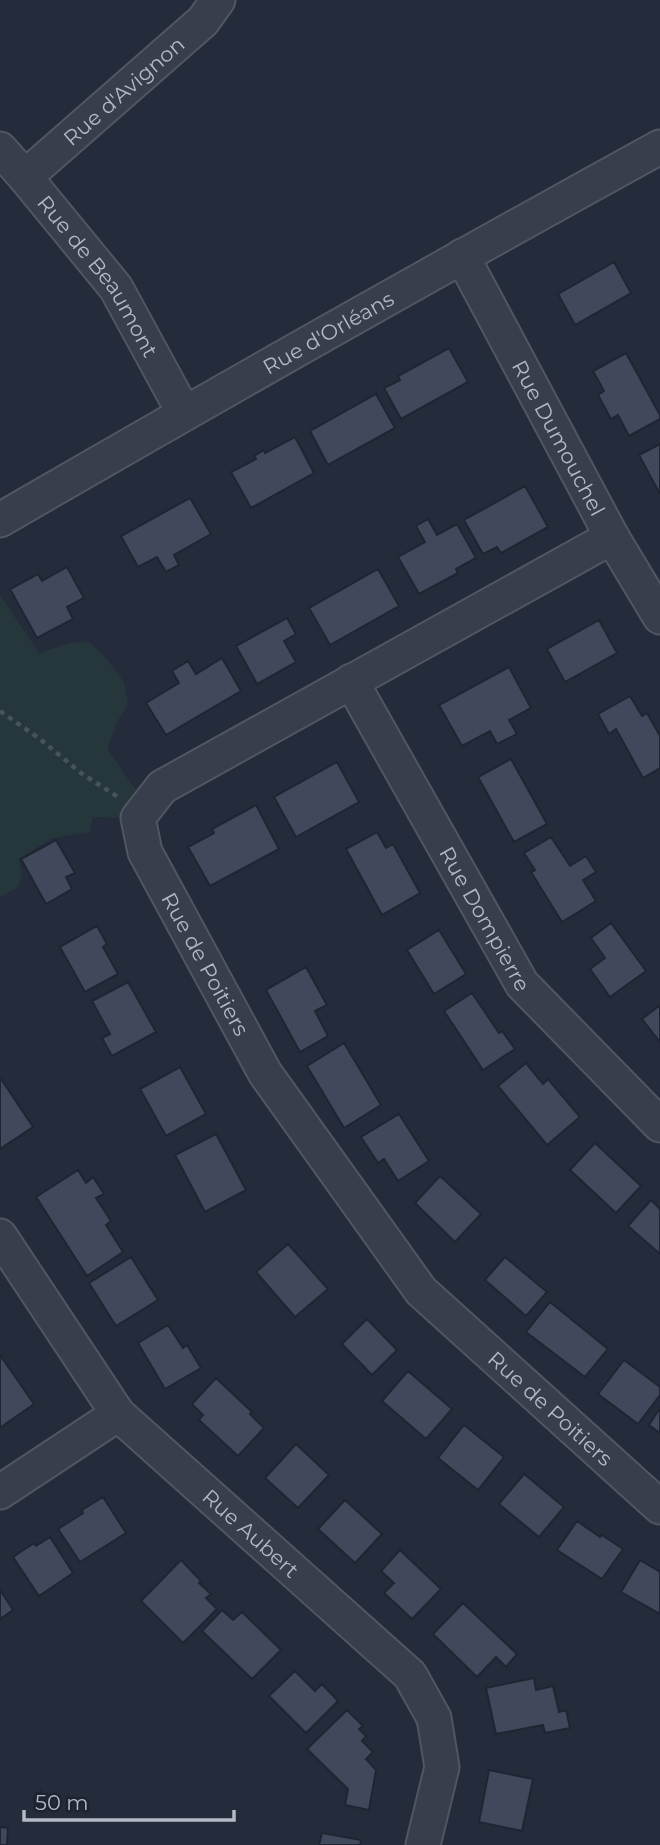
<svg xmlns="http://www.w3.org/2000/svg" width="660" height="1845" font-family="Montserrat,sans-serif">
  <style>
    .green { fill: #26373c }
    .building { fill: #40495b; stroke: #1f2532; stroke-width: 2 }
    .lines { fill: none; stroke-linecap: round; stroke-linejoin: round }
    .street-casing { stroke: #505663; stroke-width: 37 }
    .path { stroke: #445459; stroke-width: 4.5; stroke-dasharray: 5 5; stroke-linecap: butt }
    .street { stroke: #383e4c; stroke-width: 33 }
    .labels { text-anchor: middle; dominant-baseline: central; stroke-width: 7; stroke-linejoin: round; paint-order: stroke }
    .street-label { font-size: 21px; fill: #b3b9c7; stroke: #1d2330 }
  </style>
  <rect width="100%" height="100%" fill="#242b3b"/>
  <!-- green -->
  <path class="green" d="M0,595L39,653L69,643L89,642L104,656L124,682L128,704L117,722L107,749L147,806L138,818L93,817L90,832L53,838L19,859L22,875L17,888L0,897Z"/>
  <!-- building -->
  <path class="building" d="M614,262L631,293L575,325L558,294Z
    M449,348L468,382L401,419L384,388L400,380L398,376Z
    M626,353L660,415V419L629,436L618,415L611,419L598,395L604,391L593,371Z
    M376,394L395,428L328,465L310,431Z
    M295,437L314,473L251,508L231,472L256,459L254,456L264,450L265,453Z
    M660,444V494L639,455Z
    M525,486L548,527L501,553L497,547L483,554L464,520Z
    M190,498L211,534L174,555L179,565L166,572L157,557L138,567L121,536Z
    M428,519L437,535L457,524L476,558L456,569L458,573L419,594L398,557L425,542L416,526Z
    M67,567L84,598L67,607L73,619L37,638L10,589L38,574L42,581Z
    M378,569L399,606L330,645L309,608Z
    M287,618L296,634L284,641L296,662L257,684L236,646Z
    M599,620L617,653L565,682L547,649Z
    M222,658L241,691L166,735L146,703L179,683L172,671L188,661L196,674Z
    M509,667L531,708L509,720L517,734L497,744L490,731L462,746L439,705Z
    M630,696L642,716L647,713L660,736V768L643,778L616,729L609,734L598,714Z
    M511,759L547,824L514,842L478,777Z
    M337,762L359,802L296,837L274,797Z
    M256,805L279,849L210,886L188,847L214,833L212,829Z
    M377,832L386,848L393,844L420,893L382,915L346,849Z
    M551,837L570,866L586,856L596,872L583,880L596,901L562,922L531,872L535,870L524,853Z
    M56,840L75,873L66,877L72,889L46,904L21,859Z
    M611,923L646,971L610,997L590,969L605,958L591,938Z
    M97,926L107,944L103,947L118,974L85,992L60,947Z
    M439,930L466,974L434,994L407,950Z
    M306,967L327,1005L315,1011L328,1036L300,1052L266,990Z
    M128,982L156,1032L112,1056L102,1038L110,1034L92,1001Z
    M472,993L499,1033L502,1031L515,1049L483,1070L444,1011Z
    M660,1005V1042L642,1019Z
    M344,1043L381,1105L344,1128L307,1066Z
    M526,1063L543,1084L548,1079L580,1117L547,1145L498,1086Z
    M180,1067L206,1114L166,1136L140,1089Z
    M1,1079L33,1127L0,1149V1080Z
    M399,1114L429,1161L398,1181L384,1159L378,1163L361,1137Z
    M216,1134L246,1190L205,1212L175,1155Z
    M595,1143L641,1186L616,1213L570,1170Z
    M78,1170L86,1183L93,1177L104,1194L96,1198L111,1221L106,1225L123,1252L87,1276L36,1197Z
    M440,1176L481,1214L455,1242L415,1203Z
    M651,1200L660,1209V1254L628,1226Z
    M288,1244L328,1289L295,1317L256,1272Z
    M131,1257L158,1300L116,1326L89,1283Z
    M505,1257L547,1292L526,1316L485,1280Z
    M550,1302L608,1349L585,1377L526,1332Z
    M367,1319L397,1350L372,1375L342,1344Z
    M168,1325L183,1348L187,1345L201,1368L165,1389L138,1343Z
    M0,1355L34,1404L1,1427L0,1426Z
    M624,1360L660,1387V1395L638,1424L598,1394Z
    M408,1371L452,1409L426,1439L382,1401Z
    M216,1378L252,1412L250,1414L264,1428L238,1456L199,1420L203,1415L192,1404Z
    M660,1408V1433L649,1425Z
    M464,1425L504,1457L478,1490L438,1458Z
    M296,1444L329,1475L298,1508L265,1478Z
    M524,1474L564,1507L539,1537L499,1504Z
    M103,1497L126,1533L80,1562L58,1529L83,1513L82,1510Z
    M345,1500L382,1534L355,1563L318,1529Z
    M577,1521L600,1537L602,1535L623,1549L602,1579L557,1550Z
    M50,1537L73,1573L39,1596L13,1557L34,1543L36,1546Z
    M400,1550L441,1589L412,1619L384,1593L394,1583L381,1571Z
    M181,1560L201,1581L199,1583L211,1594L206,1598L217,1609L183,1643L141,1601Z
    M640,1560L660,1572V1614L621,1592Z
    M0,1590L13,1610L0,1619Z
    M463,1603L517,1654L506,1667L496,1657L477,1677L433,1634Z
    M222,1610L233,1620L242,1612L281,1650L252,1679L202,1631Z
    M295,1671L315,1691L322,1684L338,1701L306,1733L269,1696Z
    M534,1678L536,1690L553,1686L559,1712L566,1710L570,1728L545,1733L543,1725L496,1734L486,1688Z
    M347,1710L363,1726L359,1729L366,1736L362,1741L373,1752L366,1759L376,1770L369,1810L345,1805L348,1789L307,1749Z
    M489,1770L533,1779L522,1831L479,1822Z
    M0,1827L8,1828L7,1845H0Z
    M322,1833L361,1840L360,1845H319Z"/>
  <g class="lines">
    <defs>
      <g id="street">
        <path id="s1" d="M0,149L25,177L116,288L184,413"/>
        <path id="s2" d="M25,177L203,21L218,0"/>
        <path id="s3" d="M462,256L612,537L660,617"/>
        <path id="s4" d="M0,520C219,393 438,269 660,147"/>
        <path id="s5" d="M612,537L162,787L138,818L145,852L265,1073L421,1291L660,1507"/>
        <path id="s6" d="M351,681L522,984L660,1125"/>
        <path id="s7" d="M0,1236L118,1414L410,1675L434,1718L442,1767L423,1845"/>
        <path d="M0,1492L118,1414"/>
      </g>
    </defs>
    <!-- street casing -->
    <use href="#street" class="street-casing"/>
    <!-- path -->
    <path class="path" d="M0,711L40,739L81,773L118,797"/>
    <!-- street -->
    <use href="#street" class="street"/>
  </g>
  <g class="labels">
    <!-- street labels -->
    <g class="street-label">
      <text stroke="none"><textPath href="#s2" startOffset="131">Rue d'Avignon</textPath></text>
      <text stroke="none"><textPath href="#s1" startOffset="161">Rue de Beaumont</textPath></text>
      <text stroke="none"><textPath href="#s4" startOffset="378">Rue d'Orléans</textPath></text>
      <text stroke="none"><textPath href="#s3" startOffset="206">Rue Dumouchel</textPath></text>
      <text stroke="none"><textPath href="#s6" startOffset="273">Rue Dompierre</textPath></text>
      <text stroke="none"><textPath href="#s5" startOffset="716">Rue de Poitiers</textPath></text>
      <text stroke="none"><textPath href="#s5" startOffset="1283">Rue de Poitiers</textPath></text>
      <text stroke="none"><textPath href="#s7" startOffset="392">Rue Aubert</textPath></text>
    </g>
  </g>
  <!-- scale -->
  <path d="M24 1810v10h210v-10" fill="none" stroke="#b3b9c7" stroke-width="3.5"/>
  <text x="35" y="1810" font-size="21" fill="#b3b9c7" stroke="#1d2330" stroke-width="5" paint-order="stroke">50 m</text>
</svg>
